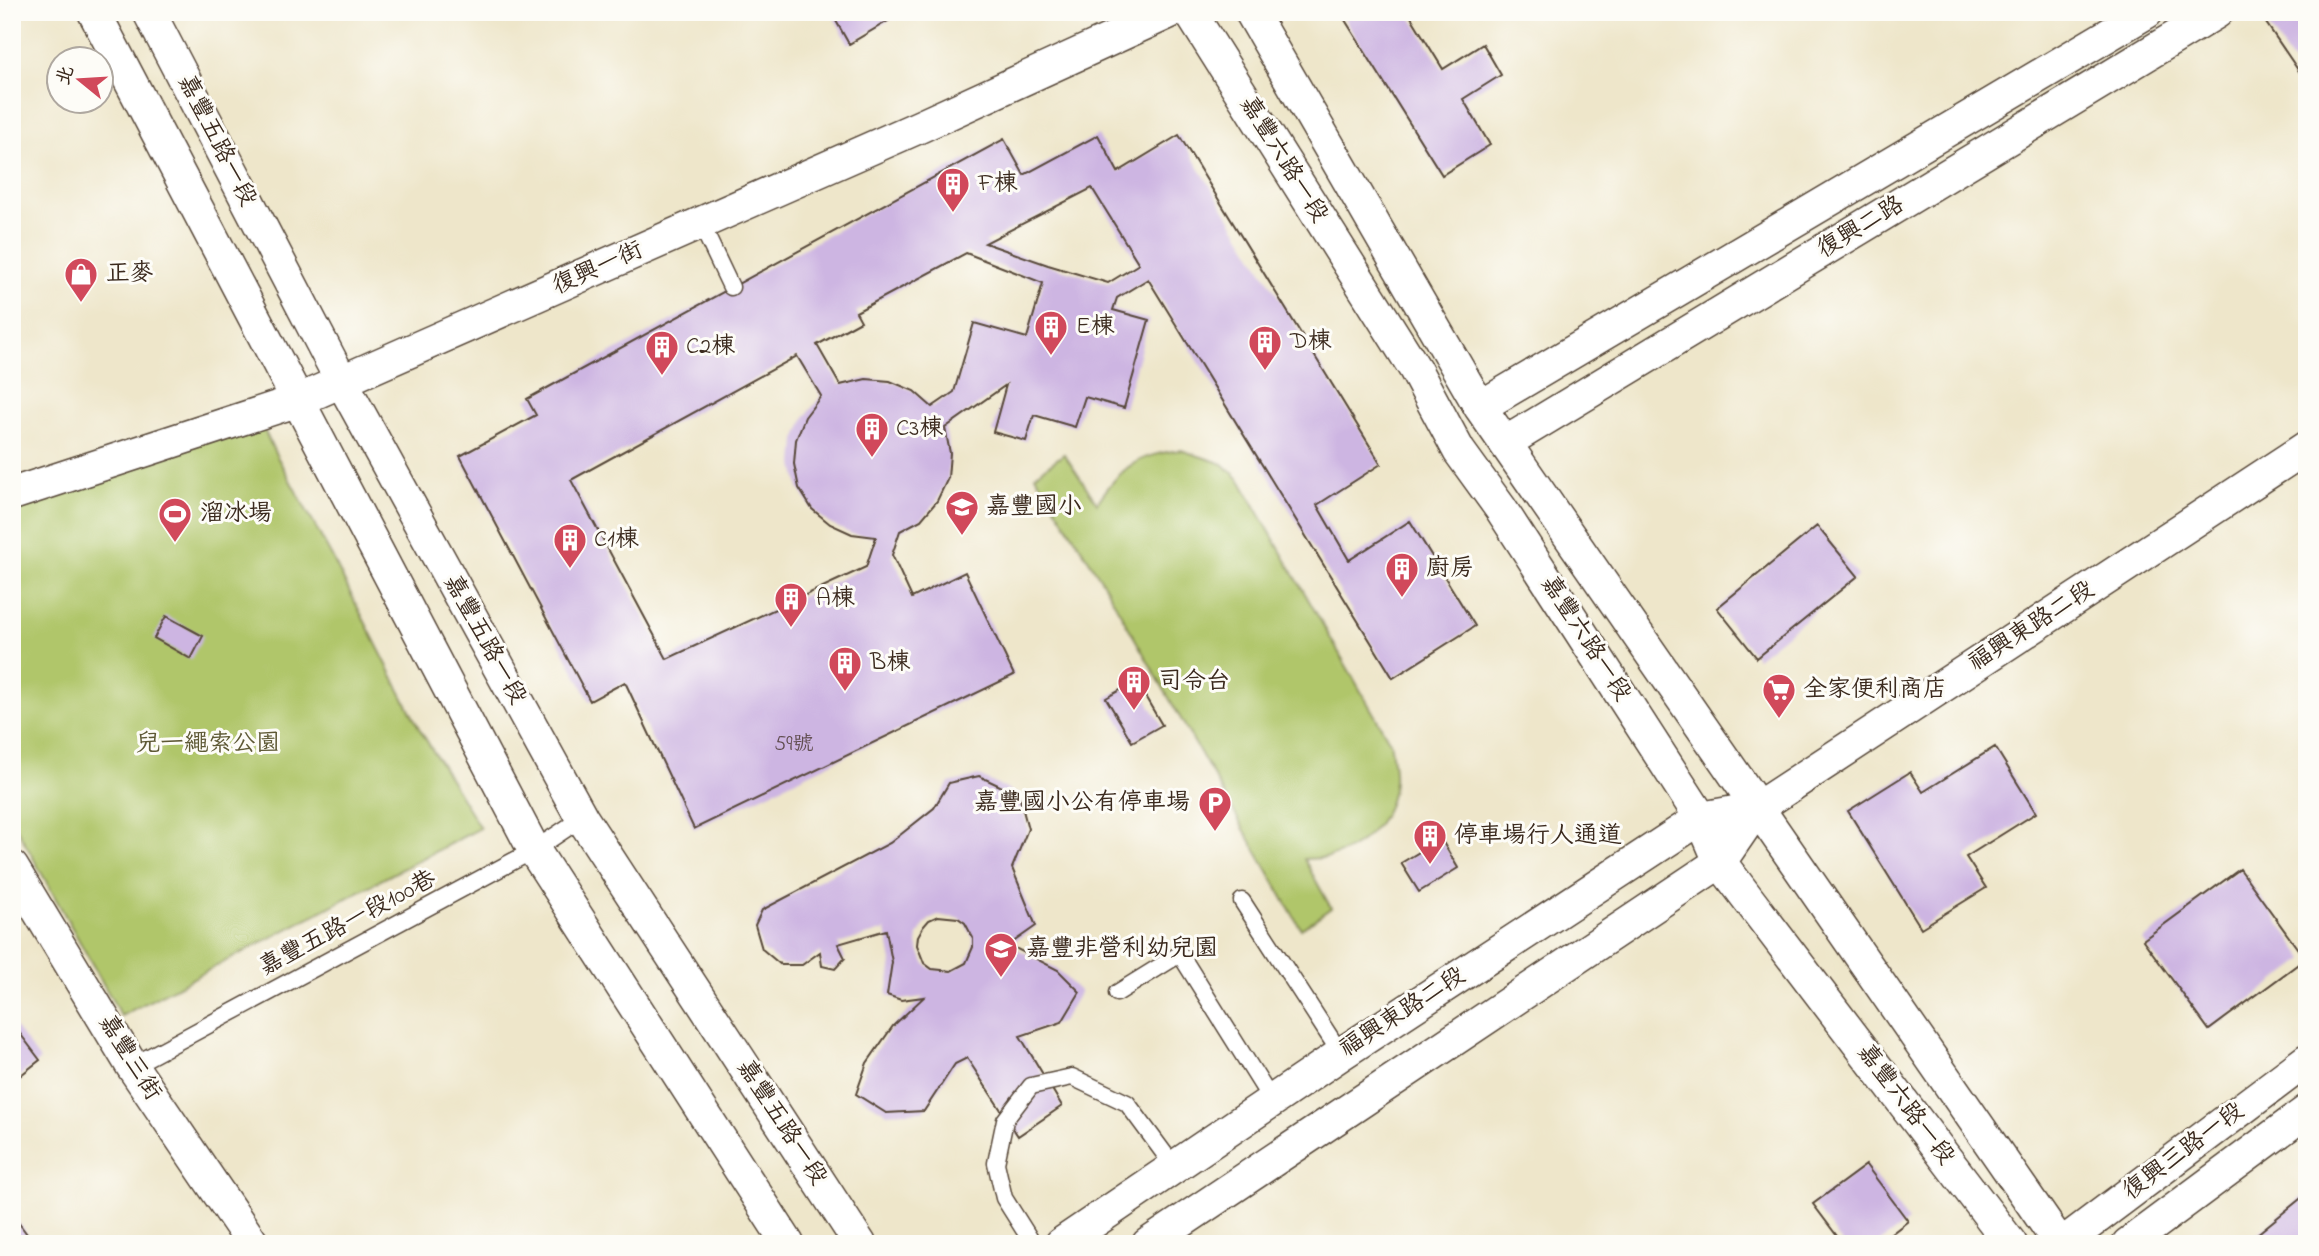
<svg xmlns="http://www.w3.org/2000/svg" width="2319" height="1256" font-family="'Indie Flower','LXGW WenKai TC',sans-serif">
  <style>
    .green { fill: #b0c66b; stroke: #767844; stroke-width: 2 }
    .building { fill: #cdb5e2; fill-rule: evenodd }
    .lines { fill: none; stroke-linecap: round; stroke-linejoin: round }
    .lane-casing { stroke: #564638; stroke-width: 19 }
    .street-casing { stroke: #564638; stroke-width: 35 }
    .lane { stroke: #fff; stroke-width: 16 }
    .street { stroke: #fff; stroke-width: 32 }
    .labels { text-anchor: middle; dominant-baseline: central; stroke-width: 6; stroke-linejoin: round; paint-order: stroke }
    .number-label { font-size: 21px; fill: #604d4f }
    .street-label { font-size: 24px; fill: #3b2a1e; stroke: #fdfcf7 }
    .poi-label { font-size: 24px; fill: #3b2a1e; stroke: #fdfcf7; text-anchor: start }
    .park-label { font-size: 24px; fill: #5e5935; stroke: #fdfcf7 }
  </style>
  <rect width="100%" height="100%" fill="#fdfcf7"/>
  <filter id="ink" filterUnits="userSpaceOnUse"><feTurbulence type="fractalNoise" baseFrequency=".0143" numOctaves="2"/><feDisplacementMap in="SourceGraphic" scale="14" xChannelSelector="R" yChannelSelector="G"/><feConvolveMatrix kernelMatrix="1 2 1 2 8 2 1 2 1" color-interpolation-filters="sRGB"/></filter>
  <filter id="wash" filterUnits="userSpaceOnUse"><feTurbulence type="fractalNoise" baseFrequency=".00686" numOctaves="4" result="noise"/><feDisplacementMap in="SourceGraphic" scale="28" xChannelSelector="R" yChannelSelector="G"/><feGaussianBlur stdDeviation="1.57" result="paint"/><feColorMatrix in="noise" values="0 0 0 0 0 0 0 0 0 0 0 0 0 0 0 0 0 1.4 0 .05"/><feComposite in="paint" operator="in"/></filter>
  <g filter="url(#wash)">
    <rect width="100%" height="100%" fill="#eee6ca"/>
    <!-- green -->
    <path class="green" d="M259,419L274,451L332,557L419,728L480,828L121,1016L12,820V507Z
      M1181,450L1223,464L1240,480L1390,742C1392,754 1395,768 1394,780C1392,816 1365,847 1332,856C1323,859 1313,858 1304,859L1331,908L1301,929L1102,581L1035,475L1064,454L1097,503C1121,467 1137,455 1181,450Z"/>
    <g id="blocks">
      <!-- building -->
      <path class="building" d="M831,12H903L849,44Z
        M1340,12H1408L1443,69L1483,44L1501,75L1463,99L1490,145L1442,175Z
        M2275,12H2307V83L2264,20Z
        M1098,135L1118,172L1179,135L1381,464L1317,505L1349,560L1410,521L1475,626L1393,678L1148,279L1117,298L1113,310L1149,320L1124,408L1085,397L1075,427L1034,415L1026,441L993,432L1006,385L945,428L950,453L948,478L937,501L921,520L900,531L892,555L912,598L965,572L1014,675L694,829L625,682L590,701L460,456L536,415L527,399L1004,139L1024,175ZM1092,188L1139,264L1108,283L1048,265L985,243ZM966,253L1043,283L1027,338L974,323L954,392L932,407L914,391L890,381L866,379L840,385L817,345L861,321L856,312ZM797,356L821,396L805,417L796,440L794,464L799,488L812,509L830,524L852,534L876,537L866,567L667,659L571,480Z
        M1817,526L1858,576L1757,658L1717,608Z
        M166,616L203,636L191,659L154,638Z
        M1136,681L1162,725L1132,742L1106,698Z
        M1995,747L2036,813L1966,857L1986,888L1921,928L1848,811L1910,772L1923,792Z
        M979,776L1019,795L1028,829L1012,868L1036,926L1009,945L1058,970L1080,992L1062,1022L1020,1036L1062,1106L1018,1136L967,1058L955,1064L924,1111L886,1113L856,1094L867,1063L893,1026L924,997L901,1000L887,995L892,962L886,930L838,944L845,958L835,969L822,966L820,952L802,965H781L762,949L755,925L762,910L890,843L934,808L949,783ZM938,916L958,918L965,923L973,938V947L966,963L951,971L932,969L924,963L917,945L918,936L923,927L929,920Z
        M1441,839L1458,868L1419,892L1401,863Z
        M2240,869L2305,959L2209,1030L2143,940Z
        M12,1023L40,1060L12,1082Z
        M1866,1165L1908,1221L1878,1244H1843L1813,1204Z
        M2307,1193V1244H2245L2300,1199Z
        M12,1214L24,1230L34,1244H12Z"/>
    </g>
  </g>
  <g filter="url(#ink)">
    <use href="#blocks" fill-opacity="0" stroke="#564638" stroke-width="2"/>
    <g class="lines">
      <defs>
        <path id="lane" d="M701,224L731,287
          M1242,901L1341,1054
          M1117,993L1180,954L1272,1101
          M132,1066L534,850L582,818
          M1033,1244L1004,1198L996,1163L1005,1120L1031,1086L1072,1077L1127,1103L1175,1168"/>
        <path id="street" d="M94,12L534,850L788,1244
          M149,12L342,382L582,818L860,1244
          M1190,12L1415,369L1459,451L1501,509L1701,818L1720,862L2011,1244
          M1251,12L1480,407L2060,1244
          M1480,407L2147,12
          M1505,443L2217,12
          M12,494L299,400L919,127L1170,12
          M12,867L132,1066L253,1244
          M1061,1244L1341,1054L1701,818L1757,808
          M1148,1244L1720,862L1757,808L2307,447
          M2062,1244L2307,1060
          M2128,1244L2307,1111"/>
      </defs>
      <!-- lane casing -->
      <use href="#lane" class="lane-casing"/>
      <!-- street casing -->
      <use href="#street" class="street-casing"/>
      <!-- lane -->
      <use href="#lane" class="lane"/>
      <!-- street -->
      <use href="#street" class="street"/>
    </g>
  </g>
  <!-- icons -->
  <defs>
    <symbol id="building-pin" viewBox="-11 -11 22 30"><path d="M0 17L-7.5 6A9.5 9.5 0 1 1 7.5 6Z" fill="#d1495b" stroke="#fdfcf7"/><path d="M-4-6H4V6H1V3H-1V6H-4ZM-2.5-4.3h1.7v1.8h-1.7ZM.8-4.3h1.7v1.8H.8ZM-2.5-1h1.7V.8h-1.7ZM.8-1h1.7V.8H.8Z" fill="#fff"/></symbol>
    <symbol id="shop-pin" viewBox="-11 -11 22 30"><path d="M0 17L-7.5 6A9.5 9.5 0 1 1 7.5 6Z" fill="#d1495b" stroke="#fdfcf7"/><path d="M-5-2.5h2.3a2.7 3.5 0 0 1 5.4 0H5L5.5 6h-11ZM-1.5-2.5h3a1.5 2.3 0 0 0-3 0Z" fill="#fff"/></symbol>
    <symbol id="school-pin" viewBox="-11 -11 22 30"><path d="M0 17L-7.5 6A9.5 9.5 0 1 1 7.5 6Z" fill="#d1495b" stroke="#fdfcf7"/><path d="M0-5L7-2L0 1L-7-2ZM-4 1L0 2.5L4 1V4Q0 6-4 4Z" fill="#fff"/></symbol>
    <symbol id="stadium-pin" viewBox="-11 -11 22 30"><path d="M0 17L-7.5 6A9.5 9.5 0 1 1 7.5 6Z" fill="#d1495b" stroke="#fdfcf7"/><path d="M0-5a6.5 5 0 1 0 0 10a6.5 5 0 1 0 0-10ZM-3.5-1.8h7v3.6h-7Z" fill="#fff"/></symbol>
    <symbol id="supermarket-pin" viewBox="-11 -11 22 30"><path d="M0 17L-7.5 6A9.5 9.5 0 1 1 7.5 6Z" fill="#d1495b" stroke="#fdfcf7"/><path d="M-6-5.5h2.5l.6 2H6L4.5 2H-2.5L-4.4-4H-6ZM-1.5 3.2a1.3 1.3 0 1 0 .1 0ZM3 3.2a1.3 1.3 0 1 0 .1 0Z" fill="#fff"/></symbol>
    <symbol id="parking-pin" viewBox="-11 -11 22 30"><path d="M0 17L-7.5 6A9.5 9.5 0 1 1 7.5 6Z" fill="#d1495b" stroke="#fdfcf7"/><path d="M-3.5-5.5H1a3.5 3.5 0 0 1 0 7H-1V5.5H-3.5ZM-1-3.4V-.6H.8a1.4 1.4 0 0 0 0-2.8Z" fill="#fff"/></symbol>
  </defs>
  <g fill-rule="evenodd">
    <use href="#building-pin" x="934" y="165" width="38" height="52"/>
    <use href="#shop-pin" x="62" y="255" width="38" height="52"/>
    <use href="#building-pin" x="1032" y="308" width="38" height="52"/>
    <use href="#building-pin" x="1246" y="323" width="38" height="52"/>
    <use href="#building-pin" x="643" y="328" width="38" height="52"/>
    <use href="#building-pin" x="853" y="410" width="38" height="52"/>
    <use href="#school-pin" x="943" y="488" width="38" height="52"/>
    <use href="#stadium-pin" x="156" y="495" width="38" height="52"/>
    <use href="#building-pin" x="551" y="521" width="38" height="52"/>
    <use href="#building-pin" x="1383" y="550" width="38" height="52"/>
    <use href="#building-pin" x="772" y="580" width="38" height="52"/>
    <use href="#building-pin" x="826" y="644" width="38" height="52"/>
    <use href="#building-pin" x="1115" y="663" width="38" height="52"/>
    <use href="#supermarket-pin" x="1760" y="671" width="38" height="52"/>
    <use href="#parking-pin" x="1196" y="784" width="38" height="52"/>
    <use href="#building-pin" x="1411" y="817" width="38" height="52"/>
    <use href="#school-pin" x="982" y="930" width="38" height="52"/>
  </g>
  <g class="labels">
    <!-- number labels -->
    <g class="number-label">
      <text x="794" y="745">59號</text>
    </g>
    <!-- street labels -->
    <g class="street-label">
      <text transform="translate(216 141) rotate(63)">嘉豐五路一段</text>
      <text transform="translate(1283 160) rotate(58)">嘉豐六路一段</text>
      <text transform="translate(1861 228) rotate(-31)">復興二路</text>
      <text transform="translate(598 269) rotate(-24)">復興一街</text>
      <text transform="translate(2032 627) rotate(-33)">福興東路二段</text>
      <text transform="translate(1585 639) rotate(57)">嘉豐六路一段</text>
      <text transform="translate(484 640) rotate(61)">嘉豐五路一段</text>
      <text transform="translate(348 924) rotate(-28)">嘉豐五路一段100巷</text>
      <text transform="translate(1403 1013) rotate(-33)">福興東路二段</text>
      <text transform="translate(129 1058) rotate(58)">嘉豐三街</text>
      <text transform="translate(1905 1105) rotate(53)">嘉豐六路一段</text>
      <text transform="translate(781 1123) rotate(57)">嘉豐五路一段</text>
      <text transform="translate(2184 1152) rotate(-37)">復興三路一段</text>
    </g>
    <!-- poi labels -->
    <g class="poi-label">
      <text x="978" y="184">F棟</text>
      <text x="106" y="274">正麥</text>
      <text x="1076" y="327">E棟</text>
      <text x="1290" y="342">D棟</text>
      <text x="686" y="347">C2棟</text>
      <text x="896" y="429">C3棟</text>
      <text x="986" y="507">嘉豐國小</text>
      <text x="200" y="514">溜冰場</text>
      <text x="594" y="540">C1棟</text>
      <text x="1426" y="569">廚房</text>
      <text x="816" y="599">A棟</text>
      <text x="870" y="663">B棟</text>
      <text x="1158" y="682">司令台</text>
      <text x="1803" y="690">全家便利商店</text>
      <text x="1190" y="803" text-anchor="end">嘉豐國小公有停車場</text>
      <text x="1454" y="836">停車場行人通道</text>
      <text x="1026" y="949">嘉豐非營利幼兒園</text>
    </g>
    <!-- park labels -->
    <g class="park-label">
      <text x="208" y="744">兒一繩索公園</text>
    </g>
  </g>
  <!-- margin -->
  <rect width="2319" height="1256" fill="none" stroke="#fdfcf7" stroke-width="42"/>
  <!-- north arrow -->
  <g transform="translate(80 80) rotate(288)"><circle r="33" fill="#fdfcf7" stroke="#afa8a0" stroke-width="2"/>
  <path d="M0-5L12 26L0 18L-12 26Z" fill="#d1495b"/>
  <text y="-10" font-size="19" font-weight="bold" text-anchor="middle" fill="#3b2a1e">北</text>
  </g>
</svg>
